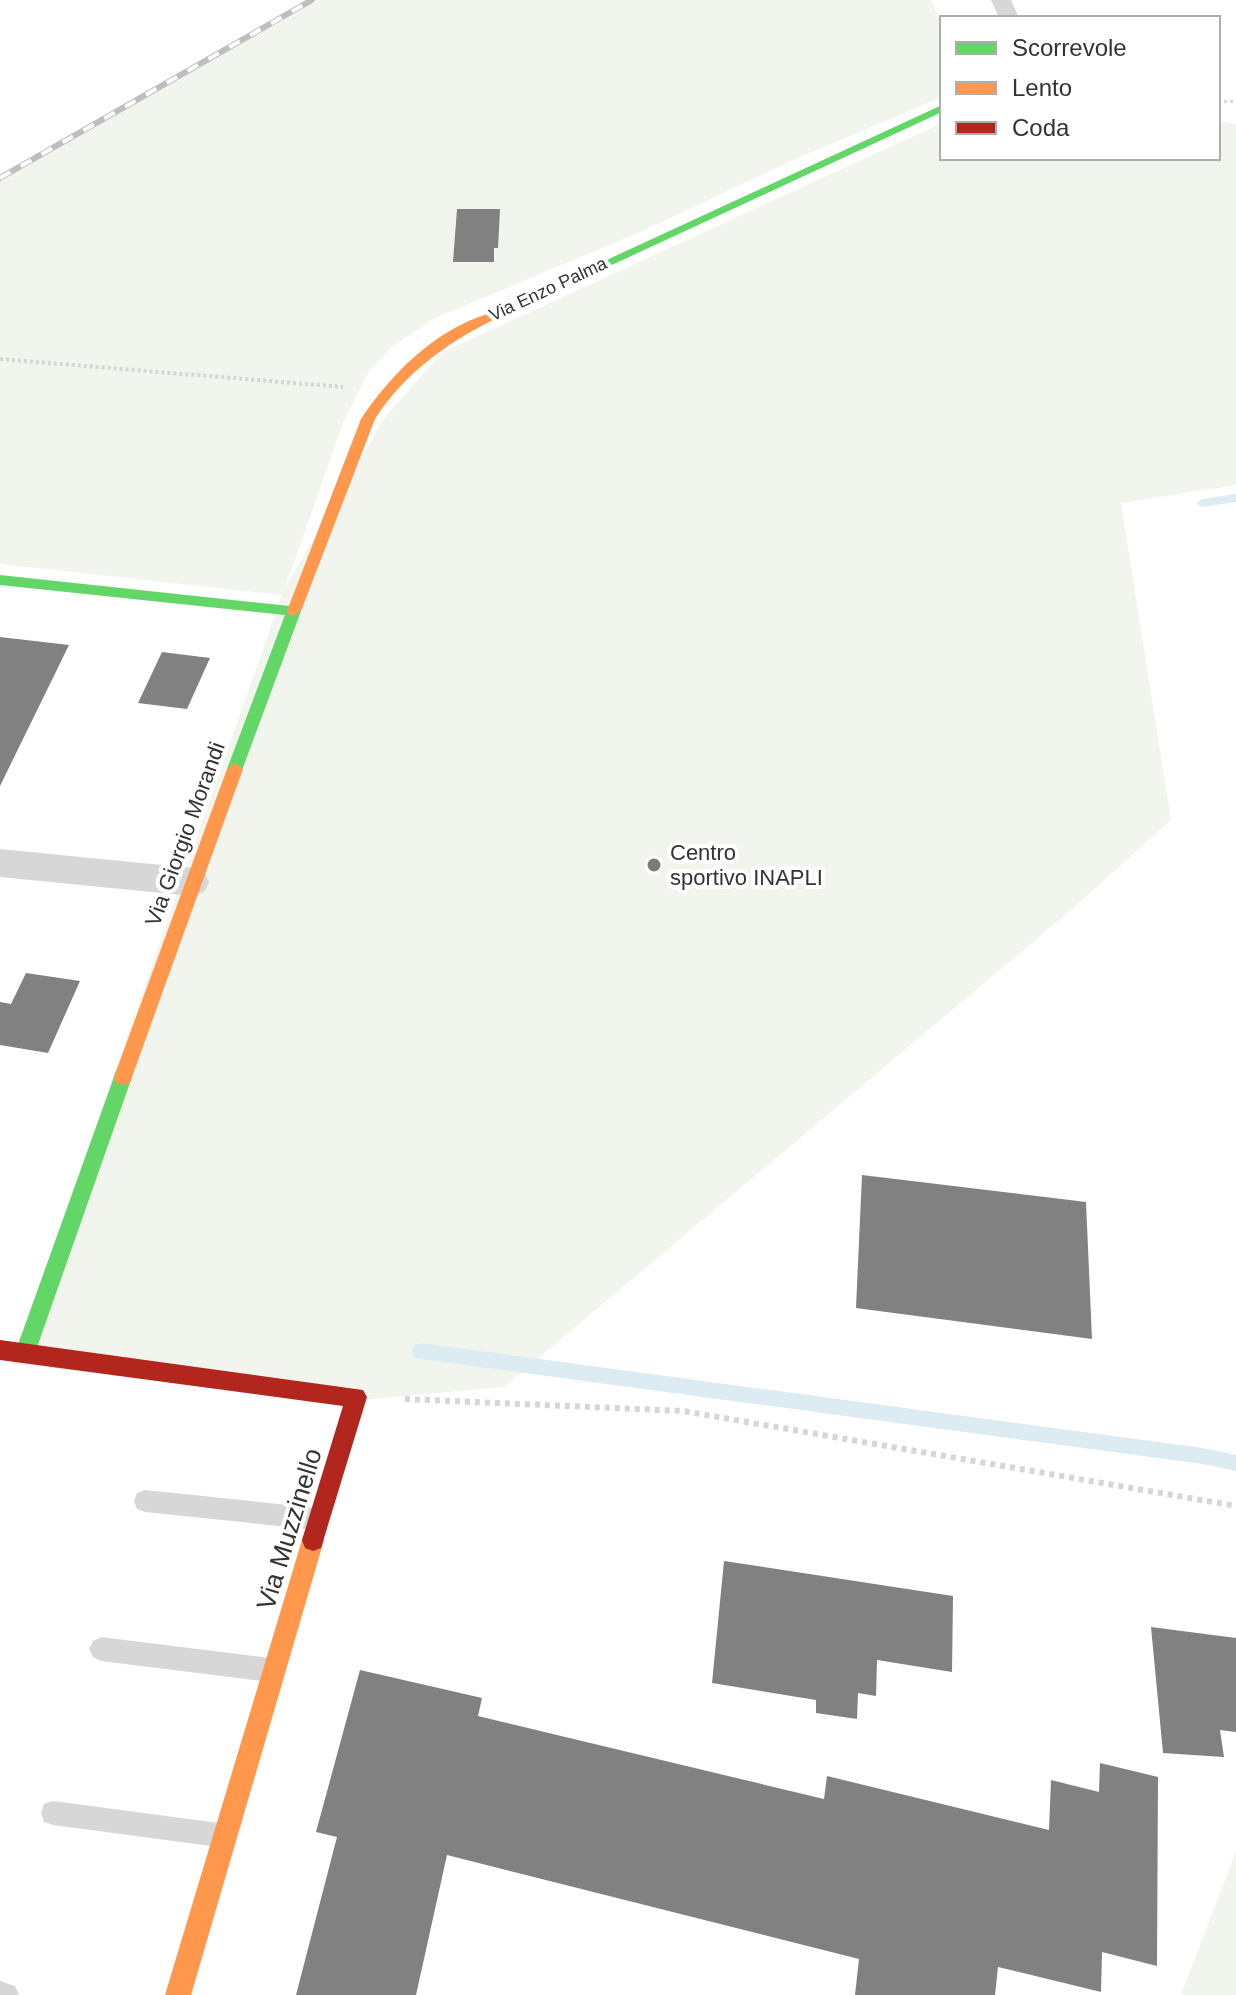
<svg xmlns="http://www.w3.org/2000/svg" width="1236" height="1995" font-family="Helvetica,sans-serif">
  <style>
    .green { fill: #f1f5ed }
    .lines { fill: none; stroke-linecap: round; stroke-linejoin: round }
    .stream { fill: #ddebf3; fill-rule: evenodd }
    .building { fill: #818181 }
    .path-far2 { stroke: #d6d6d6; stroke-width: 3; stroke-dasharray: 3 3; stroke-linecap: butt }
    .path-far1 { stroke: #d6d6d6; stroke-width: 4; stroke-dasharray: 3 3; stroke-linecap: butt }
    .path { stroke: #d6d6d6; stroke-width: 6; stroke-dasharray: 5 5; stroke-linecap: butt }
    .lane { fill: #d7d7d7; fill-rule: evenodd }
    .street { fill: #d7d7d7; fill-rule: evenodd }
    .fast { fill: #63d668; fill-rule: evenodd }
    .slow { fill: #ff974d; fill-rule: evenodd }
    .jam { fill: #b3261e; fill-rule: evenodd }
    .rail-casing { stroke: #bebebe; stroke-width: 6 }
    .rail { stroke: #fff; stroke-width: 4; stroke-dasharray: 12; stroke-linecap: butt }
    .poi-dot { fill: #7a7a7a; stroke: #fff; stroke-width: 3 }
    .labels { text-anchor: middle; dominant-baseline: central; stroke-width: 8; stroke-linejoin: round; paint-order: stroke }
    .far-street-label { font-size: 18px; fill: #333; stroke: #fff }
    .street-label { font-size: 22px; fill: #333; stroke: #fff }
    .poi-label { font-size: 22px; fill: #333; stroke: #fff; text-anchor: start }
    .near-street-label { font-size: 26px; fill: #333; stroke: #fff }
  </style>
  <rect width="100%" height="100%" fill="#fff"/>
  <!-- green -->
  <path class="green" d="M319,0H931L942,25V97L791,161L636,234L433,319L393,346L369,371L344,420L285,588L385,417L443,352L942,123V158H1218V121L1236,124V485L1121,503L1171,820L1072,909L504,1387L361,1400L12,1364L282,595L0,564V181Z
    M1236,1851V1995H1181Z"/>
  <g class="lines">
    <!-- stream -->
    <path class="stream" d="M1236,494V502L1202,507L1196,503L1202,499Z
      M420,1343L1203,1448L1236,1455V1471L1203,1464L420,1359L414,1357L412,1351L414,1345Z"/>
  </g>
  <!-- building -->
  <path class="building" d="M457,209H500L498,248H494V262H453Z
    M0,637L69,645L0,786Z
    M162,652L210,658L187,709L138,703Z
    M26,973L80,981L48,1053L0,1045V1002L11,1004Z
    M862,1175L1086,1202L1092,1339L856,1308Z
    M724,1561L953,1596L952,1672L877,1660L876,1696L858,1693L857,1719L816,1713V1700L712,1683Z
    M1151,1627L1236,1638V1732L1220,1730L1224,1757L1163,1753Z
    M360,1670L482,1698L478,1716L824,1799L827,1776L1049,1830L1051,1780L1099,1792L1100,1763L1158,1777L1157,1966L1102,1952L1101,1992L998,1967L995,1995H855L859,1959L447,1855L416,1995H296L337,1837L316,1832Z"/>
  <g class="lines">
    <!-- path-far2 -->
    <path class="path-far2" d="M1218,102L1236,101"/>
    <!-- path-far1 -->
    <path class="path-far1" d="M0,359L343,387"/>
    <!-- path -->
    <path class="path" d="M405,1399L683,1411L1236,1506"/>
    <!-- lane -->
    <path class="lane" d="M145,1490L317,1508L325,1511L328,1519L325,1527L317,1530L145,1512L137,1509L134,1501L137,1493Z
      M101,1637L271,1658L279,1662L283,1670L279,1678L271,1682L101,1661L93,1657L89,1649L93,1641Z
      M53,1801L219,1823L228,1826L231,1835L228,1844L219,1847L53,1825L44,1822L41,1813L44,1804Z
      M0,1981L15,1986L19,1995H0Z"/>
    <!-- street -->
    <path class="street" d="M991,0H1011L1019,18H999Z
      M0,849L192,868L204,872L209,882L204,892L192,896L0,877Z"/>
    <!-- fast -->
    <path class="fast" d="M942,105V112L491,321L481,318Z
      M0,575L299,607L301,611L241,773H229L227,769L285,615L0,585Z
      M123,1069L130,1071L132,1077L35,1353L32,1360L25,1363L18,1360L15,1353L114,1077L116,1071Z"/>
    <!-- slow -->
    <path class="slow" d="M487,314L491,315V321C444,345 404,374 375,419L301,611L294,616L289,615L287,611L361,419C391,374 434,331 487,314Z
      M235,763L243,769L132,1077L130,1083L123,1085L116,1083L114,1077L227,769Z
      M313,1529L321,1532L324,1540L191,1995H165L302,1540L305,1532Z"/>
    <!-- jam -->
    <path class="jam" d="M0,1340L363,1390L367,1397L321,1548L313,1551L305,1548L302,1540L343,1406L0,1360Z"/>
    <defs>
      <path id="rail" d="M0,178L312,0"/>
    </defs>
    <!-- rail casing -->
    <use href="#rail" class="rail-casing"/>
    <!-- rail -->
    <use href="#rail" class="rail"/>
  </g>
  <!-- markers -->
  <circle class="poi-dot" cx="654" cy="865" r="8"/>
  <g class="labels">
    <!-- far-street labels -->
    <g class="far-street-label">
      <text transform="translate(548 289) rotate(-25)">Via Enzo Palma</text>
    </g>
    <!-- street labels -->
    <g class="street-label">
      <text transform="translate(185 834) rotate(-70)">Via Giorgio Morandi</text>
    </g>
    <!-- poi labels -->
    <g class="poi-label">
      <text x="670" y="852">Centro<tspan x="670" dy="25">sportivo INAPLI</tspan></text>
    </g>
    <!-- near-street labels -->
    <g class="near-street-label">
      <text transform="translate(289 1529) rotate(-73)">Via Muzzinello</text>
    </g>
  </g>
  <!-- legend -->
  <rect x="940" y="16" width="280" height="144" fill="#ffffff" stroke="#adadad" stroke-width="2"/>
  <rect x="956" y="42" width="40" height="12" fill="#63d668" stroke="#adadad" stroke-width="2"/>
  <text x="1012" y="56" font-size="24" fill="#333333">Scorrevole</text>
  <rect x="956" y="82" width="40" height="12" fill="#ff974d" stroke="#adadad" stroke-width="2"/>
  <text x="1012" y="96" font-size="24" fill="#333333">Lento</text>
  <rect x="956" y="122" width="40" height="12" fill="#b3261e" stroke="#adadad" stroke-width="2"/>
  <text x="1012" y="136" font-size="24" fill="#333333">Coda</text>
</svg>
